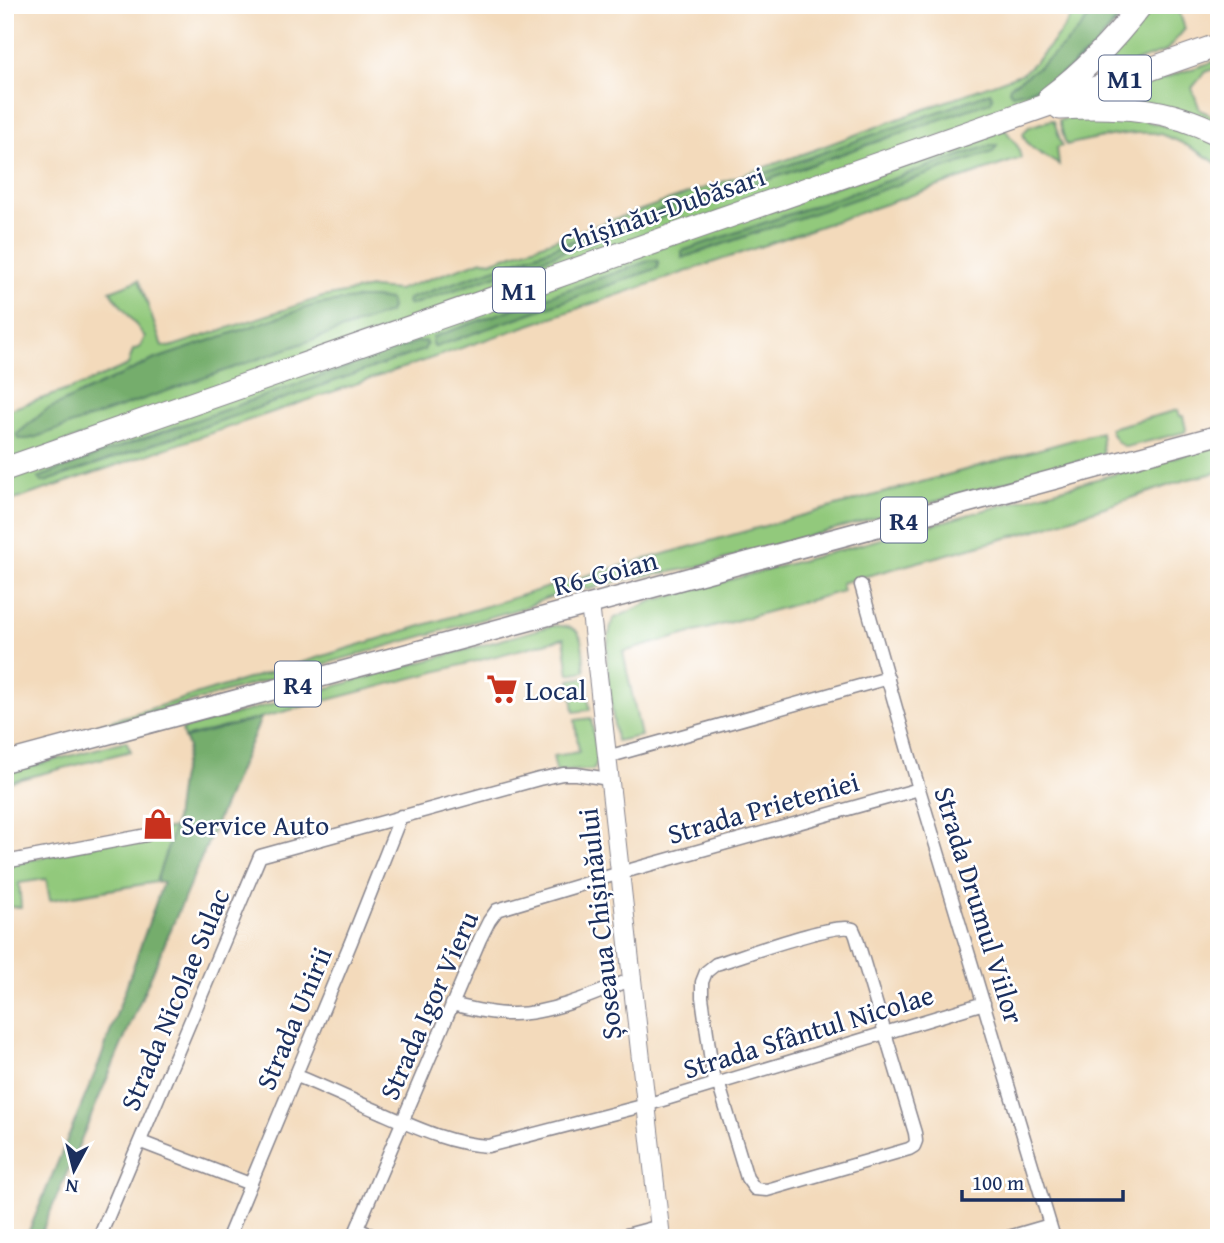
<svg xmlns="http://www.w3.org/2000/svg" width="1224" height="1243" font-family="'Gentium Book Plus',serif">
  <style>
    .green { fill: #92c97c; stroke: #567c6d; stroke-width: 2 }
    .forest { fill: #75ad6c; stroke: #486e65; stroke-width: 2 }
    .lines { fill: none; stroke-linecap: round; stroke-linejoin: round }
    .street-casing { stroke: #87848c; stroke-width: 15 }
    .secondary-casing { stroke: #87848c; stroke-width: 20 }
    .primary-casing { stroke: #87848c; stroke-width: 22 }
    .highway-casing { stroke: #87848c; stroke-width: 25 }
    .street { stroke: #fff; stroke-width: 12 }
    .secondary { stroke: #fff; stroke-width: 18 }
    .primary { stroke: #fff; stroke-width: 19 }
    .highway { stroke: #fff; stroke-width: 23 }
    .labels { text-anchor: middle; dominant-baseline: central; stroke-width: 5; stroke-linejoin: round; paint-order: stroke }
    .shield { fill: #fff; stroke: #5f6d8e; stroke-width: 2 }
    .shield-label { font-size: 26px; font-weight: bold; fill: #1b2f5e }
    .street-label { font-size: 28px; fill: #1b2f5e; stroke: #fff }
    .poi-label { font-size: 28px; fill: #1b2f5e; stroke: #fff; text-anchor: start }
  </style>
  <rect width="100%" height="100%" fill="#fff"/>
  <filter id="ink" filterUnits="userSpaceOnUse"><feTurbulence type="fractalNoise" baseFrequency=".0143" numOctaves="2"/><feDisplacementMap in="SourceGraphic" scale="14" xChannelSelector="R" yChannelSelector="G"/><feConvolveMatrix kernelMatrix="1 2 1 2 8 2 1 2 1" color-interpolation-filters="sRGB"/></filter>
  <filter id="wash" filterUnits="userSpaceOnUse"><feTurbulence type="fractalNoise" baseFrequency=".00686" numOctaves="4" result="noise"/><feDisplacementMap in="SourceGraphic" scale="28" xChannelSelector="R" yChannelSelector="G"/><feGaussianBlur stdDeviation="1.57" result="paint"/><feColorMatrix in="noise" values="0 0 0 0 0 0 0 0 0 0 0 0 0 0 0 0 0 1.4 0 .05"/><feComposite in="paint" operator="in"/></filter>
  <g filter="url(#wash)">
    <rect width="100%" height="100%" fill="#f3dabb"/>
    <!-- green -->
    <path class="green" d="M1080,5H1134L1060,83L987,120L5,463V411L82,385L128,365L133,350L140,347L145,337L110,291L139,280L162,346L170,347L323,297L371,288L398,290L483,260L493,261L806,153L1023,73L1040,57L1060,33Z
      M1157,5H1177L1185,29L1166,51L1115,69L1108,68L1106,61L1146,10Z
      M1219,60V67L1205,72L1192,88L1200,110L1219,119V130L1125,101L1120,96L1121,93L1125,91Z
      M1111,112L1219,140V165C1205,155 1171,135 1154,133C1129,131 1091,139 1066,145L1059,120Z
      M1051,120L1054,121L1062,146L1057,148L1059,165C1046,155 1026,150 1023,133L1029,127Z
      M1004,128L1018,147L1021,158L5,503V474Z
      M1178,410L1180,416H1183L1186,429L1185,432L1126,447C1118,445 1112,436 1110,428Z
      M1101,432L1103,454L1057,468L693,568L622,580L587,590L585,587L544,599L529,606L229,691L84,734V729L578,578Z
      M1219,445V472L1185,480L1036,530L841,583L843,591L623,652L641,736L616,741C612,702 600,657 613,619L652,601L859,545Z
      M551,626C587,623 581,642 585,671L569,674L564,638L184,738L182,729Z
      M586,677L590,710L574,712L570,680Z
      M591,718L598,761L593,770L556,771L553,756L579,752L575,720Z
      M126,741L131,751L5,783V773Z
      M174,828L156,882L50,900L46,879L19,883L21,907H5V866L149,832Z"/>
    <!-- forest -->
    <path class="forest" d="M1098,5H1129L1096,46L1055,79L1046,85L1027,91L1012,94L1009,90L1010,86C1045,65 1075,39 1098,5Z
      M990,92L993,98L990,102L417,303L409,305L407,302L408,299L949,108Z
      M991,145H997L993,152L682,258V251Z
      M651,260L658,261V268L435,347L432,343L433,337Z
      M360,298H375L389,300L391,307L389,313L36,437L28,439H19L17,434L46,410L153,360L314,305Z
      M425,341L427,344L424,350L45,482H41L38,478L100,454L417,342Z
      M261,718L40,1236L39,1238H26L100,1061L163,882H156L174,828L180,781L188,747L184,738Z"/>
  </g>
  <g filter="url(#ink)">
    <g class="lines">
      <defs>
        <path id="street" d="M861,585L919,789L1054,1238
          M607,757L888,678
          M5,862L147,835
          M452,1004C471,1009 492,1014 511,1014C548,1015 598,993 632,979
          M295,1075C324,1087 352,1100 380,1112C414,1127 450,1144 488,1146L646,1105L984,1003
          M714,1083L702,997V982L706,972L716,964C740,957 836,921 853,929L856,936L915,1133L916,1141L914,1146L909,1149L767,1190L755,1189L747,1178L718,1082
          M141,1142L250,1184
          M357,1229L378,1238
          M99,1238L260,856L539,779L563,774H576L609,779
          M228,1238L351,942L401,816
          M353,1238L480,939L489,921L497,910L620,873L919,789
          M615,1238L660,1226
          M1005,1238L1050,1225"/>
        <path id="secondary" d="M590,604L661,1238"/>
        <path id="primary" d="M5,762L1219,435"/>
        <path id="highway" d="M1050,97C1086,70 1113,41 1141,5
          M1060,108C1118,105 1166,107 1219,134
          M5,469L1219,45"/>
      </defs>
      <!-- street casing -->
      <use href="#street" class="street-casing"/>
      <!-- secondary casing -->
      <use href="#secondary" class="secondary-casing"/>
      <!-- primary casing -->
      <use href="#primary" class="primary-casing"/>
      <!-- highway casing -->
      <use href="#highway" class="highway-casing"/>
      <!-- street -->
      <use href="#street" class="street"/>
      <!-- secondary -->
      <use href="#secondary" class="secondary"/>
      <!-- primary -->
      <use href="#primary" class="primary"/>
      <!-- highway -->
      <use href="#highway" class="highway"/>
    </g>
  </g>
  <!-- icons -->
  <defs>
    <symbol id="supermarket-bare" viewBox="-9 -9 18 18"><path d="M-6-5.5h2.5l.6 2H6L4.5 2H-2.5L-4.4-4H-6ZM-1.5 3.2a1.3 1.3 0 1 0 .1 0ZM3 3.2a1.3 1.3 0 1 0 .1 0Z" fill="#c8321e" stroke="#fff" stroke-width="2.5" paint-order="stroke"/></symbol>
    <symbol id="shop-bare" viewBox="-9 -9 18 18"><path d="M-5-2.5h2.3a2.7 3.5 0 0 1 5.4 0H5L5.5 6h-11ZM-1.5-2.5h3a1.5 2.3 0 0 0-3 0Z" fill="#c8321e" stroke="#fff" stroke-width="2.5" paint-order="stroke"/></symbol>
  </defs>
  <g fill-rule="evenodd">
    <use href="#supermarket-bare" x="480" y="667" width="44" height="44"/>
    <use href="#shop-bare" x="136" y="802" width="44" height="44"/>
  </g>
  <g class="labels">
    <!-- shield labels -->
    <g class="shield">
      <rect x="1099" y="55.5" width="52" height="45" rx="5"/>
      <rect x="493" y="267.5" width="52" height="45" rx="5"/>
      <rect x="881" y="497.5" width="46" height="45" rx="5"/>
      <rect x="275" y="661.5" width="46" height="45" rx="5"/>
    </g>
    <g class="shield-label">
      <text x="1125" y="78">M1</text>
      <text x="519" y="290">M1</text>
      <text x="904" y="520">R4</text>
      <text x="298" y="684">R4</text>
    </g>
    <!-- street labels -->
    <g class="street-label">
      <text transform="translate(662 209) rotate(-19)">Chișinău-Dubăsari</text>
      <text transform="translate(605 572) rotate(-15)">R6-Goian</text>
      <text transform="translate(763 807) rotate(-16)">Strada Prieteniei</text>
      <text transform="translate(980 905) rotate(73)">Strada Drumul Viilor</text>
      <text transform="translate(599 924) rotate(-96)">Șoseaua Chișinăului</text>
      <text transform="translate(174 999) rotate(-67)">Strada Nicolae Sulac</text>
      <text transform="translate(428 1005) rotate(-66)">Strada Igor Vieru</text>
      <text transform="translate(293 1018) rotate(-67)">Strada Unirii</text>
      <text transform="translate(808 1031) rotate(-17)">Strada Sfântul Nicolae</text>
    </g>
    <!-- poi labels -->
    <g class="poi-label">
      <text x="525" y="689">Local</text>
      <text x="181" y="824">Service Auto</text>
    </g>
  </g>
  <!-- margin -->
  <rect width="1224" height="1243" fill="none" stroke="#fff" stroke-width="28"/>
  <!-- north arrow -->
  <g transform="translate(74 1170) rotate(187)" stroke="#ffffff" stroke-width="5" paint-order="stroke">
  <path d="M0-5L12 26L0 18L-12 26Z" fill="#1b2f5e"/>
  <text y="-10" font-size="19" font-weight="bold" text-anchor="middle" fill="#1b2f5e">N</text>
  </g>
  <!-- scale -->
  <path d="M962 1190v10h161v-10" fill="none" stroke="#1b2f5e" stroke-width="3.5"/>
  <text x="972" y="1190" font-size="21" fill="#1b2f5e" stroke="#ffffff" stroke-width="5" paint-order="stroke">100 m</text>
</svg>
